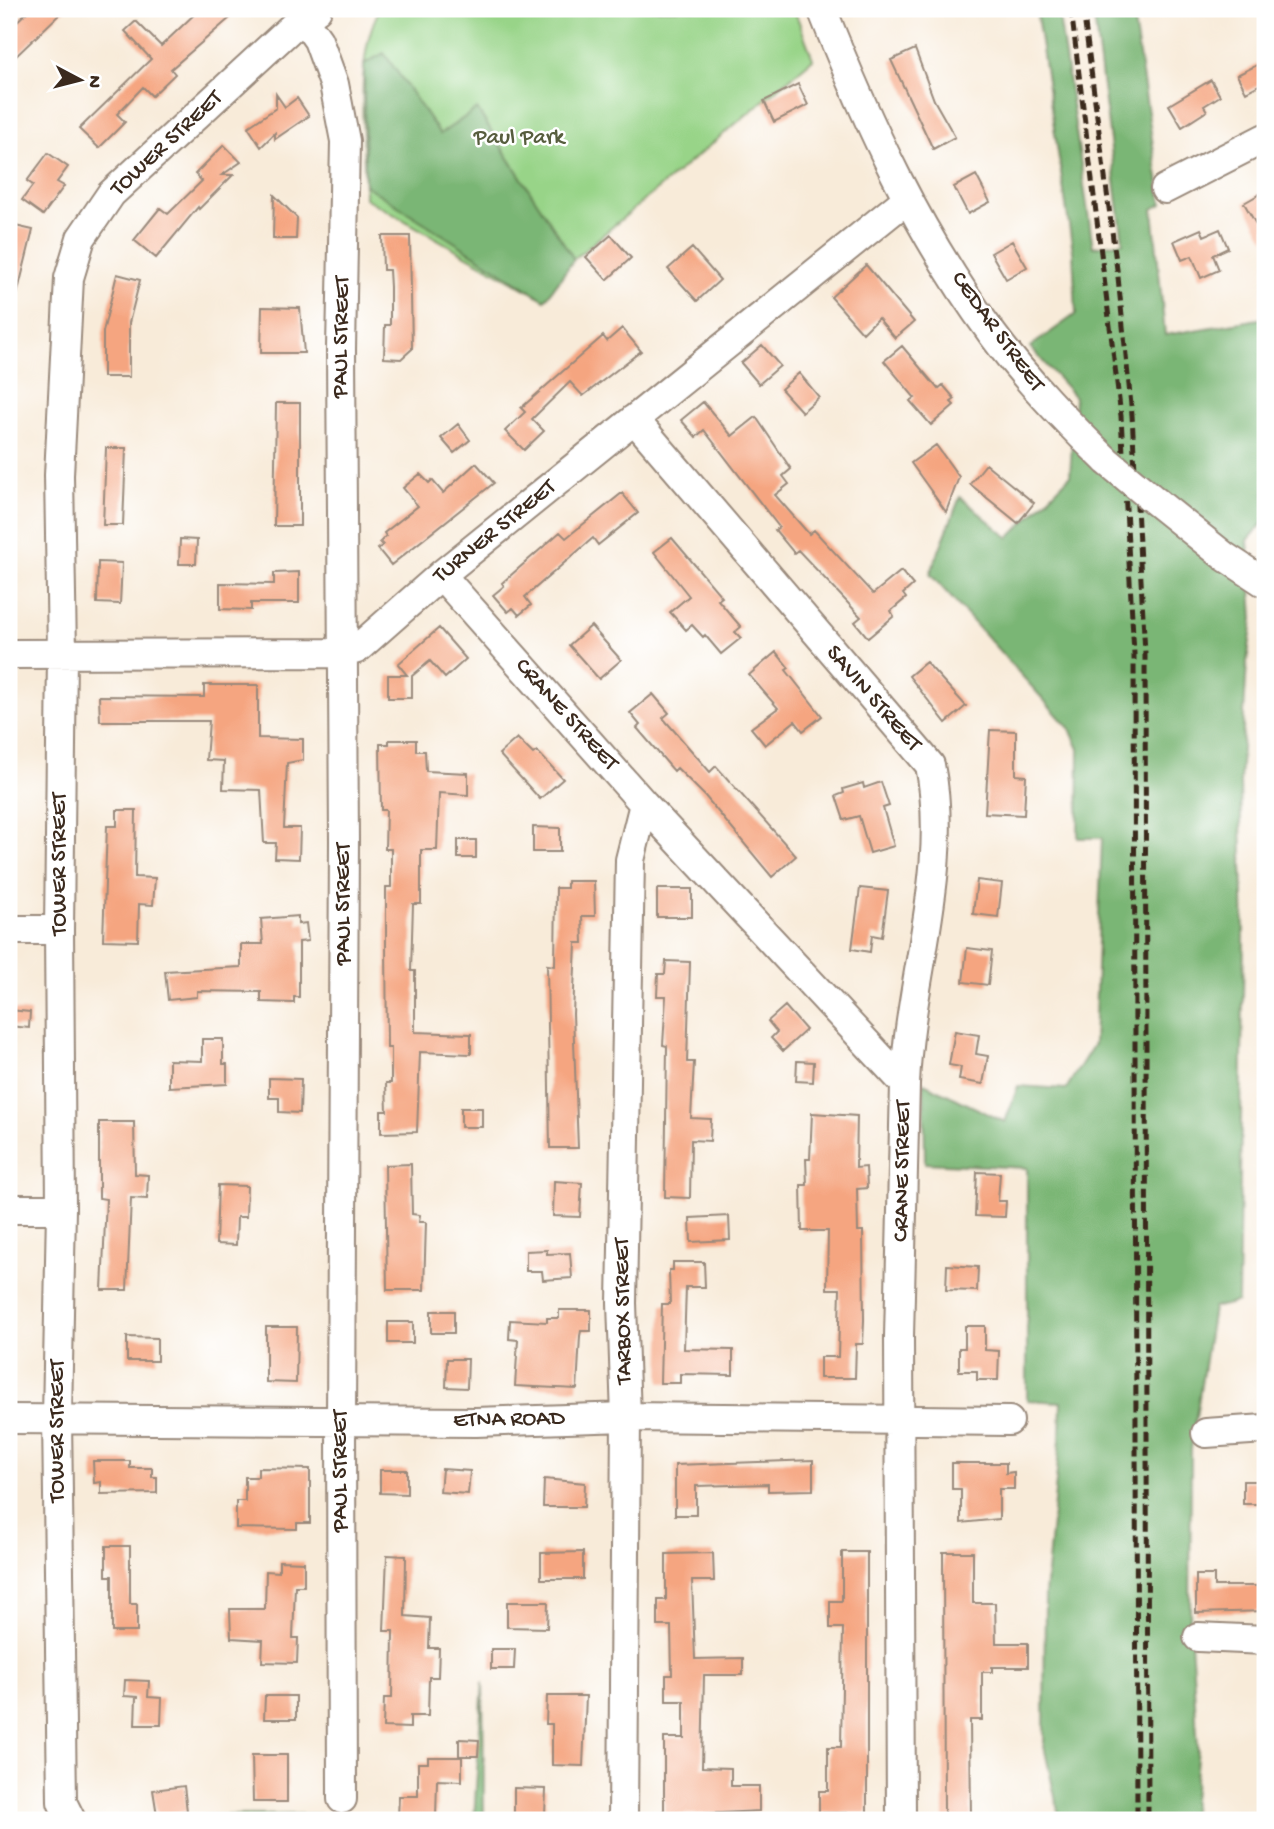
<svg xmlns="http://www.w3.org/2000/svg" width="1274" height="1829" font-family="'Gochi Hand',sans-serif">
  <style>
    .green { fill: #98d488; stroke: #6a7f53; stroke-width: 2 }
    .forest { fill: #7ab674; stroke: #5a7049; stroke-width: 2 }
    .building { fill: #f5a580 }
    .lines { fill: none; stroke-linecap: round; stroke-linejoin: round }
    .minor-casing { stroke: #9a8a7c; stroke-width: 32 }
    .minor { stroke: #fff; stroke-width: 28 }
    .rail { stroke: #3b2a1e; stroke-width: 5; stroke-dasharray: 10 5; stroke-linecap: butt }
    .minor-bridge-casing { stroke: #9a8a7c; stroke-width: 32; stroke-linecap: butt }
    .minor-bridge { stroke: #fff; stroke-width: 28 }
    .labels { text-anchor: middle; dominant-baseline: central; stroke-width: 5; stroke-linejoin: round; paint-order: stroke }
    .park-label { font-size: 23px; fill: #575d3e; stroke: #fff }
    .street-label { font-size: 23px; fill: #3b2a1e; stroke: #fff }
  </style>
  <rect width="100%" height="100%" fill="#fff"/>
  <filter id="ink" filterUnits="userSpaceOnUse"><feTurbulence type="fractalNoise" baseFrequency=".0143" numOctaves="2"/><feDisplacementMap in="SourceGraphic" scale="14" xChannelSelector="R" yChannelSelector="G"/><feConvolveMatrix kernelMatrix="1 2 1 2 8 2 1 2 1" color-interpolation-filters="sRGB"/></filter>
  <filter id="wash" filterUnits="userSpaceOnUse"><feTurbulence type="fractalNoise" baseFrequency=".00686" numOctaves="4" result="noise"/><feDisplacementMap in="SourceGraphic" scale="28" xChannelSelector="R" yChannelSelector="G"/><feGaussianBlur stdDeviation="1.57" result="paint"/><feColorMatrix in="noise" values="0 0 0 0 0 0 0 0 0 0 0 0 0 0 0 0 0 1.4 0 .05"/><feComposite in="paint" operator="in"/></filter>
  <g filter="url(#wash)">
    <rect width="100%" height="100%" fill="#f8ebd9"/>
    <!-- green -->
    <path class="green" d="M380,9H794L813,59L574,259L545,300L365,198C365,143 353,55 380,9Z"/>
    <!-- forest -->
    <path class="forest" d="M1036,9H1058L1093,247L1123,242L1093,9H1132L1162,204L1153,209L1165,335L1265,318V521L1248,540L1253,619L1247,662L1240,782L1244,935L1238,1302L1213,1308L1191,1449L1190,1625L1198,1748L1191,1820H1060L1044,1746L1045,1594L1060,1440L1061,1402L1027,1400V1168L925,1163L924,1083L1005,1122L1018,1086L1066,1089L1094,1044L1102,838H1078L1079,749L1070,729L930,574L960,497L1009,538L1070,476L1075,397L1030,347L1076,314L1073,251Z
      M384,53L440,134L477,109L574,259L545,300L365,185L364,64Z
      M483,1682L484,1820H467L474,1818Z
      M329,1814V1820H205L204,1816Z"/>
    <g id="blocks">
      <!-- building -->
      <path class="building" d="M30,9H65L9,63V29Z
        M200,9H221L230,18L171,69L175,74L152,96L143,87L117,114L125,122L99,148L79,129L151,59L125,31L136,21L161,46Z
        M915,49L934,100L955,137L933,149L891,60Z
        M1265,61V82L1246,92L1237,75Z
        M1211,80L1220,96L1204,106L1207,111L1182,127L1169,105Z
        M798,84L808,105L774,122L764,101Z
        M276,94L285,107L297,98L309,116L275,139V133L261,147L248,127L276,108Z
        M224,145L241,162L222,175H233L199,209L198,207L156,258L134,240L160,208L168,214L202,181L195,174Z
        M48,153L68,167L57,182L64,186L43,215L22,200L33,185L27,181Z
        M976,175L990,202L968,214L954,187Z
        M1265,191V240L1244,203Z
        M274,195L297,218L296,239H273Z
        M11,225L33,230L15,303H9Z
        M1201,229L1204,236L1220,229L1228,248L1213,255L1219,270L1201,278L1192,256L1182,260L1174,241Z
        M611,235L631,258L607,280L586,257Z
        M382,236H410L412,349L401,359L384,358L385,325H390V287L389,270H383Z
        M1012,241L1027,267L1006,279L991,253Z
        M692,248L720,280L697,301L668,269Z
        M866,265L914,322L895,338L878,318L863,333L831,297Z
        M117,274L140,280L129,323V377H103V332Z
        M262,307L300,308L304,353H261Z
        M622,328L641,351L583,396L570,382L532,419L544,431L524,450L505,431L525,412L521,408L603,336L607,341Z
        M762,345L780,366L759,384L741,363Z
        M902,346L938,389L943,385L955,399L951,402L954,405L931,425L910,401L915,398L884,361Z
        M799,373L819,397L802,412L781,389Z
        M703,402L732,436L756,417L791,469L783,476L789,484L775,495L809,534L814,530L873,594L901,571L913,585L903,594L906,598L891,611L894,616L868,638L855,622L861,617L798,550L794,553L775,530L779,527L704,430L696,437L681,420Z
        M276,403H300V526H274Z
        M458,424L470,440L454,453L441,438Z
        M936,445L959,477L946,512L911,463Z
        M106,448H126L123,525H103Z
        M476,463L494,483L391,565L378,549L383,545L380,542L386,536L384,533L418,506L403,488L420,474L429,483L432,480L443,493Z
        M986,464L1034,503L1018,523L970,484Z
        M622,493L638,513L598,545L593,538L525,597L531,605L519,615L513,608L508,612L493,595L504,586L502,583L560,532L566,538Z
        M672,538L722,597L718,600L741,627L735,632L741,638L721,654L705,635L703,637L692,625L686,630L670,612L689,596L654,552Z
        M180,539L197,540L196,564H179Z
        M98,562L122,563L120,604L97,603Z
        M299,572V603H251V610L220,609V583L274,584V573Z
        M591,626L621,660L599,679L569,645Z
        M439,628L466,659L445,678L430,661L412,676V698H388V675H407L398,664Z
        M776,652L789,668L786,670L822,716L803,731L795,721L765,745L751,728L778,708L749,675Z
        M926,662L966,706L946,723L909,676Z
        M204,685H258V738L303,739V760L287,763L284,828H300L299,859L275,858L276,843H264L261,790L223,789L224,761L206,760L209,721H100L99,696L204,697Z
        M653,694L669,713L663,718L710,772L716,766L796,856L772,877L705,796L677,768L674,771L637,728L640,725L630,713Z
        M990,730L1016,731V775L1026,776L1024,815L985,813Z
        M517,738L533,754L537,751L563,779L540,799L499,754Z
        M389,740H416V751H425L426,771L468,773V795L439,793L437,850H421V904H413L411,971H415V1032L471,1034V1054L420,1052L417,1132L381,1133V1111H387L386,1083H391V1048H387L386,944V887H391V849H385L386,810H381L380,744H389Z
        M881,782L889,806L883,808L894,846L870,853L859,816L844,820L836,796L844,793L843,789L863,783L864,788Z
        M117,810H136L135,877L155,878L153,905L139,904L138,941L103,940L107,826H117Z
        M533,827L560,828V852H533Z
        M458,840H476V858H458Z
        M977,880L1002,883L998,917L973,914Z
        M567,881H594L595,916H582L583,943H576L573,1014L578,1148H550L547,965L555,966L556,888H567Z
        M860,888L888,891L882,937L872,935L870,952L852,949Z
        M657,889H692V917H657Z
        M298,916V924L306,923L308,941L299,942V997H294V1003L261,1002V992L197,991V997L168,1000L165,971L241,967V944H263L261,919Z
        M967,948L992,951L988,985L963,982Z
        M666,961L690,962L687,1062H694L691,1118L711,1119L710,1141L691,1140L690,1198L665,1197L667,1046L663,1045L666,996H657L658,974H665Z
        M785,1006L806,1030L783,1051L771,1038L777,1032L768,1021Z
        M9,1010L30,1012L29,1028L9,1026Z
        M955,1031L979,1035L976,1054L988,1056L983,1084L959,1080L961,1067L949,1065Z
        M202,1039H223V1064H227V1084L169,1087V1060L202,1061Z
        M797,1061L814,1062L813,1082L796,1081Z
        M269,1078L301,1079L300,1113L279,1112V1098H269Z
        M461,1108H482V1127H461Z
        M812,1113L857,1116L856,1168L866,1167L867,1188L857,1189L858,1231H863L864,1320L863,1344H856L855,1378H820V1357H838L840,1289H827L828,1231H802L801,1185H807L806,1159H810Z
        M99,1122H134L135,1174L148,1175L147,1199L131,1198L127,1290H102L106,1199L99,1198Z
        M411,1164L412,1214L420,1215L419,1222H426L424,1290H387L385,1165Z
        M977,1172L1000,1173L998,1201H1006L1005,1217L975,1216Z
        M554,1181L582,1183L580,1217L553,1216Z
        M218,1185L247,1186L246,1217H237L236,1245L216,1244Z
        M729,1216L730,1240L691,1242L690,1218Z
        M547,1250V1254L570,1253L572,1278L543,1280L542,1271H526V1251Z
        M673,1262H704L705,1287H686L684,1349L733,1350V1375L680,1374V1383H660L662,1304H670L669,1270H673Z
        M947,1265L978,1267L977,1291L946,1290Z
        M559,1310H591V1331H581L580,1336L577,1389L515,1386L518,1340L509,1339L510,1320L547,1322V1318H559Z
        M431,1311H454V1333H431Z
        M388,1322H413V1343H388Z
        M965,1326H985V1350L999,1351L998,1380H977V1371H959V1348H965Z
        M266,1327H297L296,1383L266,1382Z
        M127,1337L157,1338V1361H127Z
        M447,1359H468L467,1388L446,1387Z
        M813,1460V1490L768,1491V1484L696,1486V1515H675V1465Z
        M93,1461H130V1468H152V1477H157V1493L101,1494V1482L94,1483Z
        M952,1463H1006V1473L1014,1472V1489H999V1519L961,1523V1489H952Z
        M258,1468L310,1469V1523H297V1529L236,1528V1501H245V1477H258Z
        M442,1469L470,1471L468,1494L440,1492Z
        M380,1470H407V1494L380,1493Z
        M544,1479L585,1483L584,1507H543Z
        M1243,1481H1265V1504H1243Z
        M106,1546H130V1604H137V1632H112V1576H106Z
        M583,1552V1579H541V1553Z
        M842,1552H867V1813H819V1791H828V1747H841L843,1628H830V1601H842Z
        M943,1552H973V1603H995L996,1643H1028V1667H992V1672H982V1720H970L971,1820H944Z
        M713,1553L714,1581H692L695,1659L743,1658V1675H704L702,1767L731,1768V1786H759V1811L664,1816V1738H684V1701H666V1675H672L671,1626H658V1600H666V1554Z
        M387,1555L406,1556L405,1616L430,1618L429,1648H439L438,1677H429L428,1716H410V1728L383,1727L384,1698H392L393,1631H384Z
        M279,1561L304,1562V1586H295L293,1638H298L297,1663L262,1662L263,1640L231,1638L230,1609H265L266,1571L279,1572Z
        M1196,1575H1214V1586H1265V1611L1196,1613Z
        M507,1602H548L547,1628L507,1627Z
        M491,1649H515L514,1669H491Z
        M125,1680L149,1681L148,1697L162,1698L161,1725H135L136,1697H139L124,1696Z
        M265,1696H296V1719H264Z
        M547,1696H586L583,1766L552,1765V1724H546Z
        M459,1739L479,1740L478,1756H459Z
        M252,1755H287V1802H253Z
        M428,1757H462V1781L437,1780L436,1818L398,1817L399,1796H418V1763H428Z
        M184,1786L187,1811L157,1815L153,1790Z
        M514,1788L546,1789L545,1815H514Z"/>
    </g>
  </g>
  <g filter="url(#ink)">
    <use href="#blocks" fill-opacity="0" stroke="#9a8a7c" stroke-width="2"/>
    <g class="lines">
      <defs>
        <path id="minor" d="M296,9L318,40L334,84L345,141L341,349L344,841L341,1421L342,1799
          M822,9C867,123 919,235 993,335C1027,381 1066,421 1107,461
          M1165,189L1265,138
          M634,419L930,765C951,870 909,978 905,1084
          M1149,496L1224,556L1265,583
          M441,575L644,804L905,1084L899,1337L901,1820
          M9,654L343,653L357,649L441,575L907,199
          M9,930H59
          M9,1209H61
          M9,1419L476,1422L626,1417L1009,1421
          M1206,1433L1265,1429
          M1198,1637L1265,1640
          M71,1820L62,1802L57,1418L61,1209L59,930L62,653L59,475L69,278L81,238L111,194L303,17L317,9
          M623,1820L626,1417L622,1303L630,860L644,804"/>
      </defs>
      <!-- minor casing -->
      <use href="#minor" class="minor-casing"/>
      <!-- minor -->
      <use href="#minor" class="minor"/>
      <!-- rail -->
      <path class="rail" d="M1071,9L1121,416L1134,654L1137,1820
        M1083,9L1118,277L1132,415L1145,653L1148,1820"/>
      <defs>
        <path id="minor-bridge" d="M1107,461L1149,496"/>
      </defs>
      <!-- minor-bridge casing -->
      <use href="#minor-bridge" class="minor-bridge-casing"/>
      <!-- minor-bridge -->
      <use href="#minor-bridge" class="minor-bridge"/>
    </g>
  </g>
  <g class="labels">
    <!-- park labels -->
    <g class="park-label">
      <text x="519" y="138">Paul Park</text>
    </g>
    <!-- street labels -->
    <g class="street-label">
      <text transform="translate(167 144) rotate(-43)">TOWER STREET</text>
      <text transform="translate(997 332) rotate(54)">CEDAR STREET</text>
      <text transform="translate(342 337) rotate(-89)">PAUL STREET</text>
      <text transform="translate(495 532) rotate(-39)">TURNER STREET</text>
      <text transform="translate(873 699) rotate(49)">SAVIN STREET</text>
      <text transform="translate(566 715) rotate(48)">CRANE STREET</text>
      <text transform="translate(60 864) rotate(-90)">TOWER STREET</text>
      <text transform="translate(344 904) rotate(-90)">PAUL STREET</text>
      <text transform="translate(903 1171) rotate(-89)">CRANE STREET</text>
      <text transform="translate(624 1311) rotate(-91)">TARBOX STREET</text>
      <text transform="translate(509 1420) rotate(-1)">ETNA ROAD</text>
      <text transform="translate(58 1431) rotate(-90)">TOWER STREET</text>
      <text transform="translate(341 1471) rotate(-90)">PAUL STREET</text>
    </g>
  </g>
  <!-- margin -->
  <rect width="1274" height="1829" fill="none" stroke="#fff" stroke-width="35"/>
  <!-- north arrow -->
  <g transform="translate(80 80) rotate(97)" stroke="#ffffff" stroke-width="5" paint-order="stroke">
  <path d="M0-5L12 26L0 18L-12 26Z" fill="#3b2a1e"/>
  <text y="-10" font-size="19" font-weight="bold" text-anchor="middle" fill="#3b2a1e">N</text>
  </g>
</svg>
